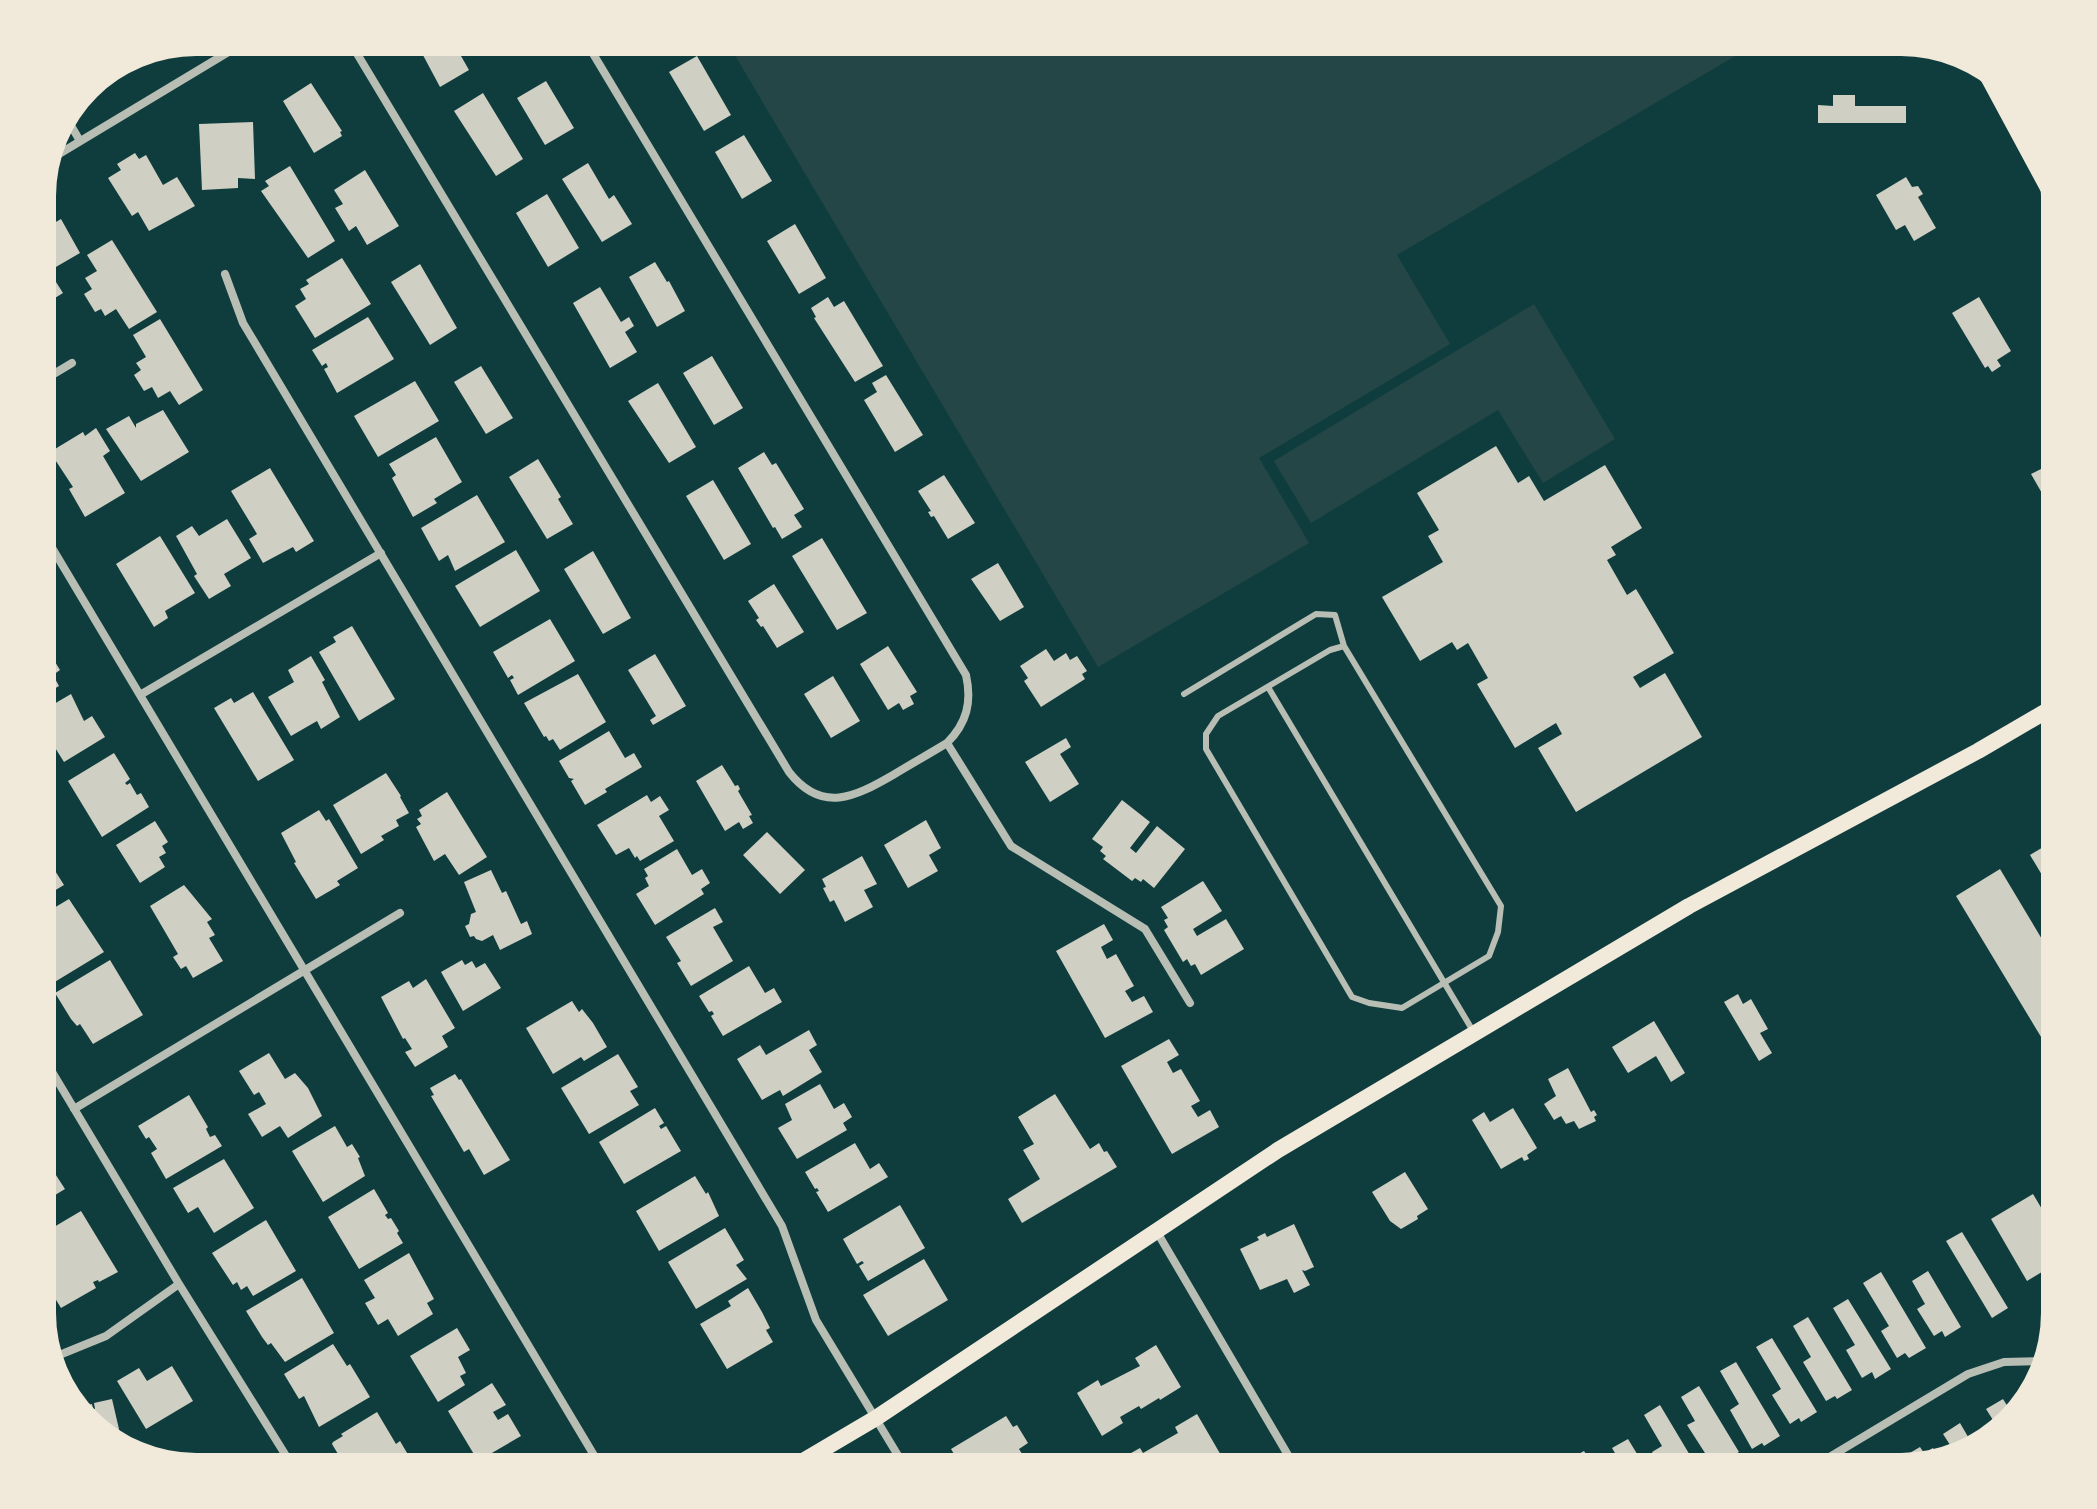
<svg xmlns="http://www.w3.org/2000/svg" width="2097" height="1509" font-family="'Golos Text',sans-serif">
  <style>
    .green { fill: #244646 }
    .building { fill: #cfcfc3 }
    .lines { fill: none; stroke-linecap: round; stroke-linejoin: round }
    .service { stroke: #b8beb3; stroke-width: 6 }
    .minor { stroke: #b8beb3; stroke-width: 8 }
    .secondary { stroke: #f1e9da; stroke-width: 16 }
    .primary { stroke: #f1e9da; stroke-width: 18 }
  </style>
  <rect width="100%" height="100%" fill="#0f3d3e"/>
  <!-- green -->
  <path class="green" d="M727,42H1736L1742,52L1397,255L1450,344L1259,458L1309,543L1098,667Z
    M1534,304L1615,439L1543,483L1498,410L1311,523L1274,461Z"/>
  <!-- building -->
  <path class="building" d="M416,42H453L469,70L440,87Z
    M697,56L731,115L704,131L669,72Z
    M546,81L574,128L545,145L517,98Z
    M311,83L342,131L340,132L342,136L314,153L283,101Z
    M483,93L523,159L496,176L454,111Z
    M1833,95H1855V106H1906V123H1818V105L1833,106Z
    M253,122L255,179L238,178V188L202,190L199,124Z
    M744,135L772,181L742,199L715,152Z
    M135,153L139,159L146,155L163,185L177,177L195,206L149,231L138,212L132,216L108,178L121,170L117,164Z
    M588,163L609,199L614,195L632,224L602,242L562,179Z
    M290,166L335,241L308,258L261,191L269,186L265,181Z
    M365,170L399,226L367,245L356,226L349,231L335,208L343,204L334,190Z
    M1906,177L1912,187L1918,186L1923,194L1918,197L1936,228L1914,241L1905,225L1896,230L1876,195Z
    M547,194L579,248L548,267L516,213Z
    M61,219L80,253L49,271L63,293L42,306V230Z
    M795,224L826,278L799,294L767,241Z
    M112,240L157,312L129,329L116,309L105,316L101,309L95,312L84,294L92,289L85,278L97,271L87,255Z
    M342,258L371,304L315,338L295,306L306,299L300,289L309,284L306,280Z
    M655,262L667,282L669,281L685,311L657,327L629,277Z
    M420,264L457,328L430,345L391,282Z
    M600,287L621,322L629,317L634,326L625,332L637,352L610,368L573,303Z
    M828,297L834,307L844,301L883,366L855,382L814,318L816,317L811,308Z
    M1979,297L2011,351L1997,360L2001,366L1992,372L1988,366L1985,368L1952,313Z
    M368,317L394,359L337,393L324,369L328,367L326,363L322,366L312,350Z
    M160,319L203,390L179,405L170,391L158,398L152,387L144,391L134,375L141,370L136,363L146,357L133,335Z
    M712,356L743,408L714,425L683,373Z
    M481,366L513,418L486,434L454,382Z
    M886,375L923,435L895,452L864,400L877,392L872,383Z
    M415,381L439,421L378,457L354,416Z
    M658,383L696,447L669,463L628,401Z
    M163,410L189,452L141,481L106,429L129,416L136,428V424Z
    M96,428L110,451L103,456L125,493L85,517L69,489L73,487L50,452L83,432L85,436Z
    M436,437L462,482L434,499L437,503L413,517L392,478L396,475L389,464Z
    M1496,446L1518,483L1529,476L1544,501L1605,465L1642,528L1611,547L1616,555L1607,560L1627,595L1636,589L1674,653L1633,677L1640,688L1665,673L1702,737L1576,812L1538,748L1562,734L1556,723L1515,748L1477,684L1488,678L1468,643L1457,650L1452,642L1420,661L1382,597L1443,562L1428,536L1439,530L1417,493Z
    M764,452L772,465L776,463L804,509L794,515L802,527L782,539L775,527L773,528L738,468Z
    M538,459L561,497L558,499L573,524L547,539L509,477Z
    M2045,467L2055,485V516L2031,474Z
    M270,468L314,541L296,552L293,547L263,563L249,539L257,534L231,491Z
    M944,475L975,523L948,539L934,516L931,517L928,512L931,511L918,491Z
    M713,480L751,544L724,560L686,496Z
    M477,495L505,542L455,571L448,555L439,561L421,528Z
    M227,519L251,558L224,574L231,586L209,599L194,576L197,574L176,536L192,526L199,536Z
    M160,536L195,593L165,611L168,618L154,627L116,564Z
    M822,538L867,613L837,630L792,556Z
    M516,550L540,591L480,627L455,586Z
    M593,551L631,618L603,634L564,569Z
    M998,563L1024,607L1000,621L971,579Z
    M774,584L804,632L777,648L763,626L761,627L756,620L759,618L748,601Z
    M550,619L575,661L518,695L510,680L514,678L512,675L508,678L493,652Z
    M352,626L395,699L359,721L319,652L336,642L333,637Z
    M42,634L52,650L49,652L60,670L53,675L59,686L42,696Z
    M888,646L917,692L910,696L914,704L903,710L899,703L888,710L860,664Z
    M1046,649L1054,661L1066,653L1070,660L1077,656L1087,671L1082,674L1085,679L1041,707L1024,681L1028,678L1020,666Z
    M655,654L686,706L653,725L650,720L656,716L628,670Z
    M311,656L325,680L322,682L340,717L321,729L317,721L291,736L268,697L294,682L288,670Z
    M578,674L606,722L560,750L553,739L549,741L546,736L544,737L524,703Z
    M833,676L860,721L831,738L804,694Z
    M253,692L294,760L258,781L214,708L231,698L234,703Z
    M71,694L84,721L92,716L105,737L64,762L42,727V711Z
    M609,731L625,758L634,753L642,767L605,789L607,792L585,805L571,781L574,779L569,778L559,761Z
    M1066,738L1071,747L1060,754L1079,784L1050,802L1025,762Z
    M114,753L130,779L125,783L127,785L130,783L137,795L141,793L149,807L102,837L68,781Z
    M722,765L735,786L738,785L740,789L738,791L752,815L749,816L753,823L743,829L739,822L725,831L696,781Z
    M386,773L401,796L400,797L409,813L396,820L399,826L381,836L384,840L361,854L333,805Z
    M447,792L487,857L459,875L445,854L434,861L416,827L421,824L417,819L422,816L419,810Z
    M647,795L651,802L660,796L669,810L659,816L674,841L640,861L637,856L635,858L629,848L616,855L597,825Z
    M1122,800L1150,822L1130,848L1136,853L1157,826L1185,849L1154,888L1143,879L1141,882L1135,878L1132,881L1103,859L1106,856L1100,851L1103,847L1092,839Z
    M319,810L326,821L329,819L358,868L337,881L340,885L316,899L294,863L296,862L281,833Z
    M926,820L941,848L929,855L938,871L908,888L884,845Z
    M155,821L168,842L162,846L166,853L159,857L165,867L140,883L116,845Z
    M767,832L805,870L780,894L743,855Z
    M2055,840V897L2030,855Z
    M677,849L692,875L702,869L710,883L701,889L704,894L655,925L636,894L649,886L645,878L648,876L644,869Z
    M42,850L64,885L42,898Z
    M862,856L877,884L864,890L873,907L845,922L834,900L830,902L823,888L826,887L822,879Z
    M2000,869L2055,961V1060L1956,896Z
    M491,870L502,893L506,891L521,924L527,921L532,934L500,950L493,935L482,941L476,939L474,936L470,937L465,926L469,924L471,914L476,912L464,882Z
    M1203,881L1222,911L1193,929L1197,936L1226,919L1244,949L1201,975L1195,964L1191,966L1187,959L1183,962L1164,930L1168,927L1164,920L1168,918L1161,907Z
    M184,885L212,919L207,922L215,935L209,938L223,961L193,978L186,966L181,969L173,957L178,954L150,906Z
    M69,899L104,952L53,983L45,969L48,967L42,957V915Z
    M715,908L723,922L713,927L733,961L691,986L677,963L681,961L666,937Z
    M1104,924L1113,940L1101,947L1107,959L1116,954L1134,986L1125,991L1132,1002L1144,996L1153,1012L1105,1038L1056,951Z
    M110,960L143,1015L93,1044L80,1024L77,1026L71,1019L55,993Z
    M462,960L465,965L472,961L476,968L485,963L501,988L463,1011L441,972Z
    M749,966L765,993L774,988L782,1002L723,1036L711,1016L714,1014L712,1011L709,1012L699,996Z
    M426,979L455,1028L442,1036L448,1047L415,1067L405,1052L412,1049L405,1038L403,1039L381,997L409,981L413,988Z
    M1738,994L1743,1004L1751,999L1768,1029L1760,1033L1772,1053L1759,1061L1724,1002Z
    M572,1001L579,1012L582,1009L593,1023L607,1047L584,1061L581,1057L553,1074L526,1028Z
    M1654,1021L1685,1073L1671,1082L1656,1056L1628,1073L1612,1047Z
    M809,1030L817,1045L809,1050L822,1072L783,1096L780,1090L762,1100L737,1059L760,1045L766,1055Z
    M1169,1039L1179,1055L1167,1062L1173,1073L1181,1069L1200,1101L1191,1106L1198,1117L1210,1110L1219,1127L1172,1154L1121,1066Z
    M269,1053L285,1079L295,1073L308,1088L322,1116L288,1138L280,1126L262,1137L248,1114L266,1104L259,1092L254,1095L239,1071Z
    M618,1054L638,1087L630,1091L639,1105L589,1134L561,1088Z
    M1568,1068L1591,1112L1594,1110L1597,1115L1594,1117L1596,1121L1579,1129L1574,1121L1566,1124L1561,1116L1554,1120L1544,1104L1556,1096L1548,1079Z
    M455,1074L459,1080L461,1079L510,1160L484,1175L469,1149L464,1152L431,1096L434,1095L430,1088Z
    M820,1084L834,1109L844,1103L852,1117L843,1123L847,1130L797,1159L778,1128L792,1120L785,1104Z
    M1055,1094L1090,1149L1099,1143L1104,1152L1107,1151L1117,1167L1022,1223L1008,1199L1040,1179L1023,1150L1034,1144L1018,1117Z
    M189,1095L208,1127L206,1129L210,1137L215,1135L222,1146L166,1179L151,1153L157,1149L149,1137L146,1139L138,1126Z
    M655,1108L664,1123L659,1126L661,1129L666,1126L681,1151L624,1184L599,1142Z
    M1513,1108L1537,1148L1527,1155L1529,1159L1524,1161L1522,1157L1501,1169L1472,1120L1484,1112L1490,1122Z
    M335,1126L347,1147L352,1144L360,1157L358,1158L365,1176L323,1202L292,1151Z
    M855,1143L870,1169L879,1163L888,1177L828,1212L816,1192L819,1191L817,1188L815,1189L805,1172Z
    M42,1150L50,1163L44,1168L47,1172L52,1169L65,1189L42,1203Z
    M224,1159L254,1208L214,1233L198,1207L188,1213L173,1188Z
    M1405,1172L1428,1209L1417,1216L1418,1219L1401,1229L1390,1221L1372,1192Z
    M695,1176L706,1194L708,1192L719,1216L659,1251L636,1211Z
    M374,1189L388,1213L385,1215L388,1219L391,1218L399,1231L397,1233L403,1243L359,1269L328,1217Z
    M2033,1194L2055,1231V1264L2027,1281L1991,1219Z
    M900,1205L925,1248L868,1281L859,1266L864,1263L862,1261L857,1264L843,1239Z
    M81,1211L118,1272L99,1282L98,1280L93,1282L96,1288L61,1308L42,1277V1234Z
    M266,1220L296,1271L253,1296L247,1286L241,1290L237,1282L233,1285L212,1253Z
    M1294,1224L1314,1267L1305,1271L1302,1270L1310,1285L1294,1293L1287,1279L1260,1290L1240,1249L1259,1240L1257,1237L1265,1233L1267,1237Z
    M725,1228L744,1260L736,1265L747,1279L696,1309L668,1262Z
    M1962,1232L2008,1308L1992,1318L1946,1241Z
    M409,1253L434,1299L427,1303L433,1314L398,1336L388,1319L378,1325L365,1303L375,1298L364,1280Z
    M924,1259L948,1300L888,1336L863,1295Z
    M1928,1271L1961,1327L1945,1337L1942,1331L1934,1336L1917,1309L1925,1304L1912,1281Z
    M1881,1272L1926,1348L1909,1358L1905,1353L1897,1358L1881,1331L1889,1326L1863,1283Z
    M302,1278L334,1333L285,1362L271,1343L268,1345L262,1337L246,1311Z
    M748,1288L762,1312L770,1328L766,1330L773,1342L727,1369L700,1324L731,1306L728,1301Z
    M1848,1299L1891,1369L1875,1379L1872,1372L1862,1378L1846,1350L1855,1345L1833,1308Z
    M1808,1317L1852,1390L1837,1399L1835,1396L1826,1401L1803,1362L1811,1357L1793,1326Z
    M457,1328L470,1350L458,1357L466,1373L460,1376L465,1385L438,1402L410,1356Z
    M1772,1338L1817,1412L1801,1422L1799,1418L1790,1424L1772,1395L1781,1389L1756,1347Z
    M333,1344L347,1366L350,1364L370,1397L319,1427L304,1396L299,1399L284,1374Z
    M1156,1345L1181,1387L1160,1400L1159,1398L1141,1409L1139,1406L1120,1417L1123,1423L1102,1436L1077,1393L1098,1380L1101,1386L1140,1366L1135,1358Z
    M1736,1362L1780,1436L1764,1446L1762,1443L1752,1449L1730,1410L1739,1404L1720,1371Z
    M172,1366L193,1401L146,1429L117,1381L139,1368L147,1381Z
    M492,1383L506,1405L493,1412L498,1420L508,1414L521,1436L478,1461L448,1411Z
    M1699,1386L1739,1452L1714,1467L1687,1425L1695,1421L1681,1397Z
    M112,1399L122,1442L103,1436L79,1407L92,1404L93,1409H95L94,1403Z
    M2003,1399L2013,1415L1998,1428L1986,1409Z
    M1660,1405L1697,1467H1661L1652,1452L1662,1446L1644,1415Z
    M377,1412L396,1444L400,1441L410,1458L397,1467H344L347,1465L343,1458L341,1459L332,1444L333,1442L343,1436L341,1434Z
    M1197,1414L1222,1457L1206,1467H1198L1196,1464L1191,1467H1121L1117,1461L1140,1448L1143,1453L1178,1433L1175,1427Z
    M1006,1416L1013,1427L1017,1425L1028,1443L1019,1449L1030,1467H966L969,1465L967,1460L960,1464L951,1449Z
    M1960,1423L1974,1447L1956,1454L1943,1434Z
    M1628,1439L1645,1467H1623L1612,1448Z
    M1920,1447L1924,1453L1933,1448L1939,1458L1908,1465L1903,1457Z
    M1584,1451L1594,1467H1572L1568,1460Z
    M531,1453L540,1467H507Z"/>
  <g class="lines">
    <!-- service -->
    <path class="service" d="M1268,687L1473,1031
      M1184,694L1316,614L1335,615L1344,646L1501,906L1498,932L1489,956L1402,1008L1369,1003L1352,997L1206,749V734L1218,716L1330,650L1344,646"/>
    <!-- minor -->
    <path class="minor" d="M350,42L789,772C822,814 855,797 893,775C911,764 929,754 947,743C967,723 972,702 966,675L586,42
      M66,117L80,141
      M49,160L245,42
      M225,274L243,323L782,1226L816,1320L905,1467
      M42,381L72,363
      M42,531L601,1467
      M140,695L381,553
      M947,743L1011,846L1145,929L1190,1003
      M42,1055L179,1284L293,1467
      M74,1109L400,913
      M1157,1232L1295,1467
      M52,1358L106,1336L179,1284
      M1813,1467L1968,1374L2004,1362L2039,1361"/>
    <!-- secondary -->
    <path class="secondary" d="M793,1467L876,1418L1278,1150L1689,906L1978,751L2055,706"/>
    <!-- primary -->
    <path class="primary" d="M1986,71L2055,199"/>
  </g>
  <!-- crop -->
  <path d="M0 0H2097V1509H0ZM196 56H1901A140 140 0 0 1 2041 196V1313A140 140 0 0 1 1901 1453H196A140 140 0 0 1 56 1313V196A140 140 0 0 1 196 56Z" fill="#f1e9da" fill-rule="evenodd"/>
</svg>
